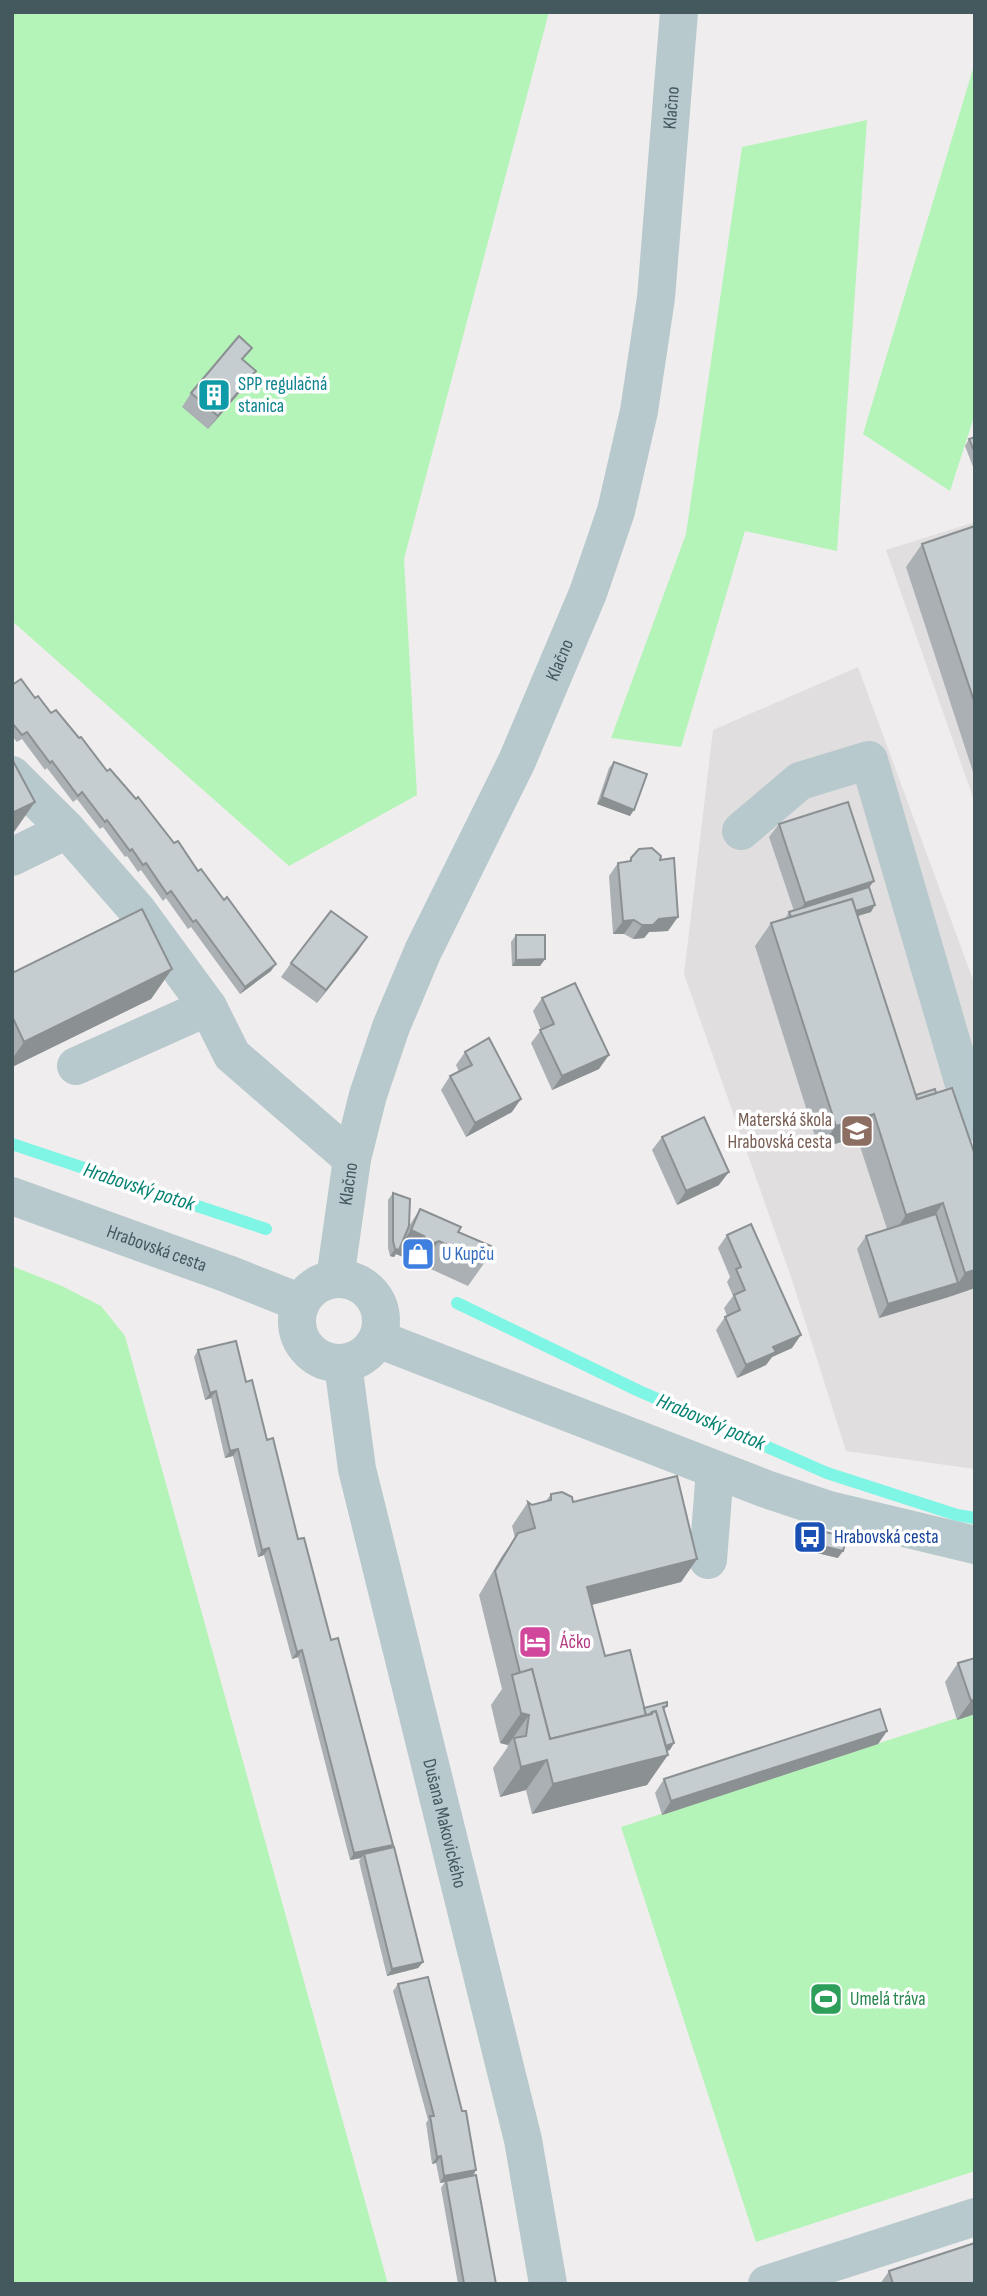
<svg xmlns="http://www.w3.org/2000/svg" width="987" height="2296" font-family="'Sofia Sans Condensed',sans-serif">
  <style>
    .education { fill: #e1dee0 }
    .green { fill: #b5f4b8 }
    .lines { fill: none; stroke-linecap: round; stroke-linejoin: round }
    .stream { stroke: #7ef5e5; stroke-width: 12 }
    .minor { stroke: #b7c9cc; stroke-width: 38 }
    .wall { fill: #aab0b4 }
    .shaded-wall { fill: #8b9092 }
    .building { fill: #c6cdd1; stroke: #8b9092; stroke-width: 2 }
    .labels { text-anchor: middle; dominant-baseline: central; stroke-width: 7; stroke-linejoin: round; paint-order: stroke }
    .street-label { font-size: 19px; fill: #43595d; stroke: #fff }
    .culture-label { font-size: 19px; fill: #0d838f; stroke: #fff; text-anchor: start }
    .education-label { font-size: 19px; fill: #785e54; stroke: #fff; text-anchor: end }
    .shop-label { font-size: 19px; fill: #366cbe; stroke: #fff; text-anchor: start }
    .transit-label { font-size: 19px; fill: #164399; stroke: #fff; text-anchor: start }
    .hotel-label { font-size: 19px; fill: #b23c85; stroke: #fff; text-anchor: start }
    .leisure-label { font-size: 19px; fill: #27864d; stroke: #fff; text-anchor: start }
    .water-label { font-size: 21px; font-style: italic; fill: #058272; stroke: #fff }
  </style>
  <rect width="100%" height="100%" fill="#f0edee"/>
  <!-- education -->
  <g class="education">
    <path d="M975 522V803L886 550Z"/>
    <path d="M858 667 975 985V1469L846 1451 791 1277 684 974 713 730Z"/>
  </g>
  <!-- green -->
  <g class="green">
    <path d="M12 12H549L404 559 417 795 289 866 12 621Z"/>
    <path d="M975 62V414L950 491 863 434Z"/>
    <path d="M867 120 837 551 745 531 681 747 611 738 686 534 742 147Z"/>
    <path d="M12 1266 62 1286 101 1306 125 1336 388 2284H12Z"/>
    <path d="M975 1712V2171L756 2242 621 1827Z"/>
  </g>
  <g class="lines">
    <!-- stream -->
    <g class="stream">
      <path d="M12 1144 266 1229"/>
      <path d="M457 1303 639 1391 827 1473 957 1515 975 1518"/>
    </g>
    <!-- minor -->
    <g class="minor">
      <path d="M12 775 67 830"/>
      <path d="M741 831 800 781 869 760 975 1122"/>
      <path d="M12 857 67 830 137 910 208 1007"/>
      <path d="M76 1066 208 1007 232 1055 352 1159"/>
      <path id="s1" d="M12 1196 228 1274 301 1303"/>
      <circle cx="339" cy="1321" r="42"/>
      <path id="s2" d="M335 1279 352 1159 368 1095 391 1027 423 951 517 761 588 593 616 511 639 411 656 298 679 12"/>
      <path d="M378 1339 766 1489 829 1510 975 1545"/>
      <path id="s3" d="M343 1364 357 1469 523 2140 548 2284"/>
      <path d="M708 1560 715 1470"/>
      <path d="M767 2284 975 2217"/>
    </g>
  </g>
  <!-- wall -->
  <g class="wall">
    <path d="M256 371 247 384 208 429 182 407 191 393Z"/>
    <path d="M975 437V472L965 446 969 439Z"/>
    <path d="M975 526V778L906 567 922 544Z"/>
    <path d="M12 685 35 698 51 713 107 771 174 843 198 871 271 971 240 994 191 927 188 929 166 898 163 901 141 870 138 872 127 856 125 857 103 827 100 829 77 799 73 802 47 768 45 770 22 739 17 742 12 736Z"/>
    <path d="M614 762 630 816 597 804 609 768Z"/>
    <path d="M779 824 869 887 871 912 858 916 916 1095 936 1093 975 1155V1288L879 1318 857 1249 866 1236 887 1229 857 1137 819 1149 755 946 771 923 785 919 789 912 794 911 769 837Z"/>
    <path d="M631 858 668 931 649 932 644 938 633 939 624 934H613L609 876 618 863 628 862Z"/>
    <path d="M516 935 545 959 540 966H512L511 942Z"/>
    <path d="M367 937 317 1003 281 977 291 963Z"/>
    <path d="M172 969 151 999 12 1067V973Z"/>
    <path d="M542 998 599 1069 552 1090 531 1043 541 1030 533 1011Z"/>
    <path d="M465 1052 512 1112 466 1137 441 1090 450 1076 459 1072 456 1065Z"/>
    <path d="M662 1137 719 1185 677 1205 652 1150Z"/>
    <path d="M393 1193 409 1226 420 1209 458 1232 485 1262 468 1286 422 1265 413 1269 408 1259 396 1254 394 1257 390 1256 388 1248V1200Z"/>
    <path d="M727 1235 792 1348 772 1357 766 1365 737 1378 716 1330 725 1317 727 1316 724 1308 733 1296 727 1282 730 1277 718 1248Z"/>
    <path d="M198 1350 246 1382 267 1440 331 1640 393 1845 391 1847 423 1962 418 1968 387 1976 359 1861 361 1858 350 1860 298 1657 292 1659 264 1555 258 1557 233 1456 225 1458 211 1398 205 1400 194 1357Z"/>
    <path d="M551 1494 573 1502 697 1559 681 1582 592 1605 605 1656 644 1708 667 1706 664 1710 670 1750 667 1751 647 1785 532 1814 526 1790 500 1797 493 1768 507 1748 508 1745 500 1743 491 1705 502 1689 479 1595 502 1556 515 1538 512 1526 528 1502 532 1505 546 1501Z"/>
    <path d="M821 1531 838 1558 813 1552 816 1538Z"/>
    <path d="M975 1658V1714L957 1720 945 1682 958 1663Z"/>
    <path d="M887 1731 878 1744 662 1815 655 1793 664 1779Z"/>
    <path d="M398 1984 476 2170 473 2176 496 2284H458L441 2188 445 2182 440 2183 436 2163 432 2164 426 2123 428 2120 393 1991Z"/>
    <path d="M889 2271 975 2284H880Z"/>
  </g>
  <!-- shaded-wall -->
  <g class="shaded-wall">
    <path d="M256 371 247 384 208 429 218 416Z"/>
    <path d="M602 797 634 810 630 816 597 804Z"/>
    <path d="M35 802 14 832 12 833V813Z"/>
    <path d="M874 881 864 894 795 916 805 903Z"/>
    <path d="M875 905 871 912 790 936 794 930Z"/>
    <path d="M678 917 668 931 649 932 644 938 633 939 642 925 659 919Z"/>
    <path d="M634 920 624 934H613L623 921Z"/>
    <path d="M367 937 358 951 317 1003 326 990Z"/>
    <path d="M545 959 540 966H512L516 960Z"/>
    <path d="M276 964 271 971 240 994 245 987Z"/>
    <path d="M172 969 151 999 12 1067V1059L24 1042Z"/>
    <path d="M609 1055 599 1069 552 1090 562 1076Z"/>
    <path d="M521 1099 512 1112 466 1137 475 1123Z"/>
    <path d="M874 1114 857 1137 819 1149 836 1126Z"/>
    <path d="M729 1172 719 1185 677 1205 686 1191Z"/>
    <path d="M943 1203 927 1227 890 1239 906 1215Z"/>
    <path d="M411 1230 424 1236 408 1259 396 1254 394 1257 390 1256 395 1249 397 1250Z"/>
    <path d="M439 1241 422 1265 413 1269 429 1245Z"/>
    <path d="M975 1270V1288L949 1297 965 1273Z"/>
    <path d="M958 1283 949 1297 879 1318 888 1304Z"/>
    <path d="M801 1335 792 1348 772 1357 766 1365 737 1378 746 1365 773 1347Z"/>
    <path d="M216 1391 211 1398 205 1400 210 1393Z"/>
    <path d="M238 1449 233 1456 225 1458 230 1451Z"/>
    <path d="M818 1545 843 1551 838 1558 813 1552Z"/>
    <path d="M269 1548 264 1555 258 1557 262 1550Z"/>
    <path d="M697 1559 681 1582 571 1610 587 1587Z"/>
    <path d="M302 1650 298 1657 292 1659 297 1652Z"/>
    <path d="M975 1699V1714L957 1720 971 1701Z"/>
    <path d="M521 1713 529 1715 508 1745 500 1743Z"/>
    <path d="M887 1731 878 1744 662 1815 671 1801Z"/>
    <path d="M674 1743 670 1750 640 1758 645 1751Z"/>
    <path d="M668 1755 647 1785 532 1814 553 1784Z"/>
    <path d="M547 1760 526 1790 500 1797 521 1767Z"/>
    <path d="M393 1845 388 1852 364 1854 361 1858 350 1860 354 1853Z"/>
    <path d="M423 1962 418 1968 387 1976 392 1969Z"/>
    <path d="M441 2156 436 2163 432 2164 437 2157Z"/>
    <path d="M476 2170 472 2177 440 2183 444 2176Z"/>
  </g>
  <!-- building -->
  <g class="building">
    <path d="M239 336 252 348 242 359 256 371 218 416 191 393Z"/>
    <path d="M975 437V453L969 439Z"/>
    <path d="M975 526V704L922 544Z"/>
    <path d="M21 679 35 698 38 696 51 713 56 710 79 738 81 737 107 771 110 769 136 799 138 797 174 843 178 841 198 871 201 869 224 900 227 897 276 964 245 987 196 920 193 922 171 891 167 894 146 863 143 865 132 849 130 851 107 820 105 822 82 792 78 796 52 761 50 763 27 732 22 735 12 723V685Z"/>
    <path d="M12 759 35 802 12 813Z"/>
    <path d="M614 762 647 774 634 810 602 797Z"/>
    <path d="M848 802 874 881 805 903 779 824Z"/>
    <path d="M652 848 661 856 660 860 674 858 678 917 659 919 653 925H642L634 920 623 921 618 863 631 861V858L639 849Z"/>
    <path d="M869 887 875 905 856 911 852 899 791 917 789 912Z"/>
    <path d="M852 899 917 1099 952 1088 975 1155V1270L965 1273 943 1203 906 1215 874 1114 836 1126 771 923Z"/>
    <path d="M142 909 172 969 24 1042 12 1016V973Z"/>
    <path d="M331 911 367 937 326 990 291 963Z"/>
    <path d="M516 935H545V959L516 960Z"/>
    <path d="M575 983 609 1055 562 1076 540 1030 554 1024 542 998Z"/>
    <path d="M489 1038 521 1099 475 1123 450 1076 472 1065 465 1052Z"/>
    <path d="M935 1089 936 1093 917 1099 916 1095Z"/>
    <path d="M704 1117 729 1172 686 1191 662 1137Z"/>
    <path d="M393 1193 410 1199 409 1226 399 1250 395 1249 393 1241Z"/>
    <path d="M420 1209 461 1227 458 1232 491 1246 485 1262 439 1241 429 1245 424 1236 411 1230Z"/>
    <path d="M936 1214 958 1283 888 1304 866 1236Z"/>
    <path d="M751 1224 801 1335 773 1347 776 1352 746 1365 725 1317 740 1310 734 1295 745 1290 736 1269 741 1267 727 1235Z"/>
    <path d="M236 1341 246 1382 252 1380 267 1440 273 1438 298 1539 304 1538 331 1640 338 1638 393 1845 354 1853 302 1650 297 1652 269 1548 262 1550 238 1449 230 1451 216 1391 210 1393 198 1350Z"/>
    <path d="M677 1476 697 1559 587 1587 605 1656 630 1650 646 1715 550 1739 532 1669 520 1673 495 1571 518 1533 535 1528 528 1502 532 1505 551 1500V1494L562 1492 572 1497 573 1502Z"/>
    <path d="M821 1531 847 1537 843 1551 818 1545Z"/>
    <path d="M975 1658V1699L971 1701 958 1663Z"/>
    <path d="M532 1669 550 1739 652 1714V1712L656 1711 668 1755 553 1784 547 1760 521 1767 514 1738 526 1736 529 1715 521 1713 512 1675Z"/>
    <path d="M667 1702V1706L663 1707 674 1743 666 1746 656 1711 652 1712 650 1714 646 1715 644 1708Z"/>
    <path d="M880 1709 887 1731 671 1801 664 1779Z"/>
    <path d="M394 1847 423 1962 392 1969 364 1854Z"/>
    <path d="M428 1977 462 2111H466L476 2170 444 2176 441 2156 437 2157 430 2116H434L429 2097 398 1984Z"/>
    <path d="M476 2175 496 2284H464L446 2181Z"/>
    <path d="M975 2243V2284H893L889 2271Z"/>
  </g>
  <!-- icons -->
  <defs>
    <symbol id="building-square" viewBox="-11 -11 22 22"><rect x="-9" y="-9" width="18" height="18" rx="4" fill="#0f9aa8" stroke="#fff"/><path d="M-4-6H4V6H1V3H-1V6H-4ZM-2.5-4.3h1.7v1.8h-1.7ZM.8-4.3h1.7v1.8H.8ZM-2.5-1h1.7V.8h-1.7ZM.8-1h1.7V.8H.8Z" fill="#fff"/></symbol>
    <symbol id="school-square" viewBox="-11 -11 22 22"><rect x="-9" y="-9" width="18" height="18" rx="4" fill="#8d6e63" stroke="#fff"/><path d="M0-5L7-2L0 1L-7-2ZM-4 1L0 2.5L4 1V4Q0 6-4 4Z" fill="#fff"/></symbol>
    <symbol id="shop-square" viewBox="-11 -11 22 22"><rect x="-9" y="-9" width="18" height="18" rx="4" fill="#3f7fe0" stroke="#fff"/><path d="M-5-2.5h2.3a2.7 3.5 0 0 1 5.4 0H5L5.5 6h-11ZM-1.5-2.5h3a1.5 2.3 0 0 0-3 0Z" fill="#fff"/></symbol>
    <symbol id="bus-square" viewBox="-11 -11 22 22"><rect x="-9" y="-9" width="18" height="18" rx="4" fill="#1a4fb4" stroke="#fff"/><path d="M-5-6H5V4H4V6H2V4H-2V6H-4V4H-5ZM-3.5-4V0h7V-4ZM-3.5 1.2v1.5H-2V1.2ZM2 1.2v1.5H3.5V1.2Z" fill="#fff"/></symbol>
    <symbol id="hotel-square" viewBox="-11 -11 22 22"><rect x="-9" y="-9" width="18" height="18" rx="4" fill="#d1479c" stroke="#fff"/><path d="M-6-4.5h1.5V1H6V5H4.5V3h-9V5H-6ZM-4 0a1.8 1.8 0 1 1 3.6 0ZM.5 0V-2.5h3Q6-2.5 6 0Z" fill="#fff"/></symbol>
    <symbol id="stadium-square" viewBox="-11 -11 22 22"><rect x="-9" y="-9" width="18" height="18" rx="4" fill="#2e9e5b" stroke="#fff"/><path d="M0-5a6.5 5 0 1 0 0 10a6.5 5 0 1 0 0-10ZM-3.5-1.8h7v3.6h-7Z" fill="#fff"/></symbol>
  </defs>
  <g fill-rule="evenodd">
    <use href="#building-square" x="195" y="376" width="38" height="38"/>
    <use href="#school-square" x="838" y="1112" width="38" height="38"/>
    <use href="#shop-square" x="399" y="1235" width="38" height="38"/>
    <use href="#bus-square" x="791" y="1518" width="38" height="38"/>
    <use href="#hotel-square" x="516" y="1623" width="38" height="38"/>
    <use href="#stadium-square" x="807" y="1980" width="38" height="38"/>
  </g>
  <g class="labels">
    <!-- street labels -->
    <g class="street-label">
      <text stroke="none"><textPath href="#s2" startOffset="1230">Klačno</textPath></text>
      <text stroke="none"><textPath href="#s2" startOffset="663">Klačno</textPath></text>
      <text stroke="none"><textPath href="#s2" startOffset="96">Klačno</textPath></text>
      <text stroke="none"><textPath href="#s1" startOffset="154">Hrabovská cesta</textPath></text>
      <text stroke="none"><textPath href="#s3" startOffset="471">Dušana Makovického</textPath></text>
    </g>
    <!-- culture labels -->
    <g class="culture-label">
      <text x="238" y="384">SPP regulačná<tspan x="238" dy="22">stanica</tspan></text>
    </g>
    <!-- education labels -->
    <g class="education-label">
      <text x="832" y="1120">Materská škola<tspan x="832" dy="22">Hrabovská cesta</tspan></text>
    </g>
    <!-- shop labels -->
    <g class="shop-label">
      <text x="442" y="1254">U Kupču</text>
    </g>
    <!-- transit labels -->
    <g class="transit-label">
      <text x="834" y="1537">Hrabovská cesta</text>
    </g>
    <!-- hotel labels -->
    <g class="hotel-label">
      <text x="560" y="1642">Áčko</text>
    </g>
    <!-- leisure labels -->
    <g class="leisure-label">
      <text x="850" y="1999">Umelá tráva</text>
    </g>
    <!-- water labels -->
    <g class="water-label">
      <text transform="translate(139 1187) rotate(18)">Hrabovský potok</text>
      <text transform="translate(711 1422) rotate(23)">Hrabovský potok</text>
    </g>
  </g>
  <!-- border -->
  <rect width="987" height="2296" fill="none" stroke="#43595d" stroke-width="28"/>
</svg>
